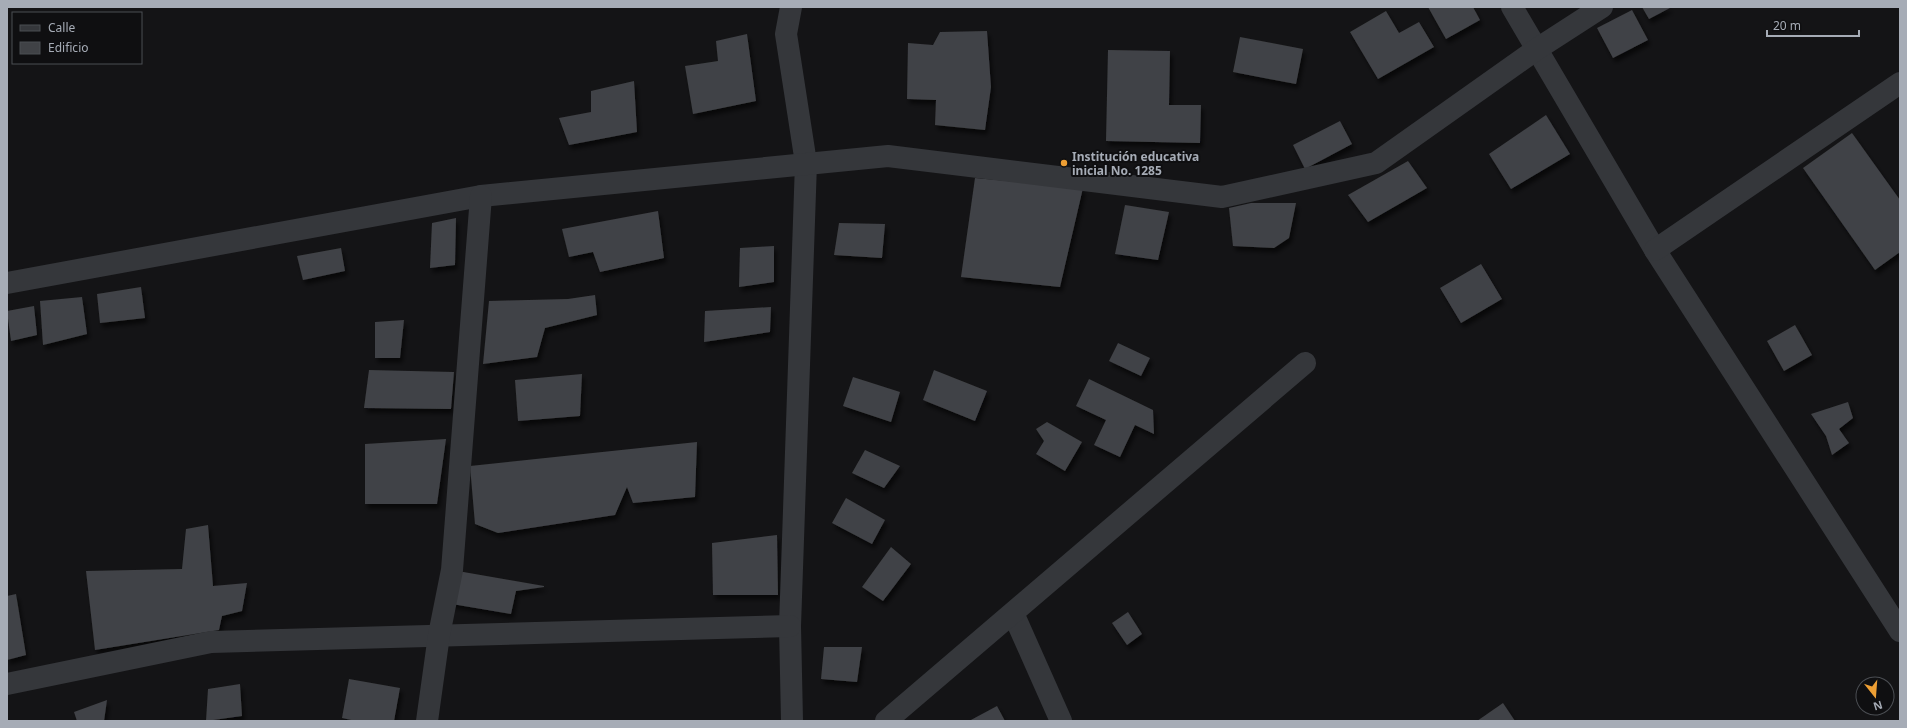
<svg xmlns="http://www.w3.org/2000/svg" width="1907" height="728" font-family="'Noto Sans',sans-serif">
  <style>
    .building { fill: #404246; filter: url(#shadow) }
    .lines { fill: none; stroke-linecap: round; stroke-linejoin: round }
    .minor { stroke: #35373b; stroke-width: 22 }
    .poi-dot { fill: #ee9f34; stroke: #0f0f11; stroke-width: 1.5 }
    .labels { text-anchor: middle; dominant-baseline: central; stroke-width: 4; stroke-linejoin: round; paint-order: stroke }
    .poi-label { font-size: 12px; font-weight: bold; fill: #a6acb6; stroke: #0f0f11; text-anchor: start }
  </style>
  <defs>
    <filter id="shadow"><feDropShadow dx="2.5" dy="4.5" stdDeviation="2" flood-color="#0009"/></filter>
  </defs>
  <rect width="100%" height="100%" fill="#141416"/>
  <!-- building -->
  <g class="building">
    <path d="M1428 7H1473L1480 20 1446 39Z"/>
    <path d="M1642 7H1669L1670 8 1649 19Z"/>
    <path d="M1632 10 1648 40 1613 58 1597 28Z"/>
    <path d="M1386 11 1399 33 1419 22 1434 47 1378 79 1350 32Z"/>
    <path d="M987 31 991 87 985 130 935 125 936 100 907 99 908 43 933 45 940 32Z"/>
    <path d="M747 34 756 101 693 114 685 66 718 61 716 41Z"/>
    <path d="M1240 37 1303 49 1296 84 1233 72Z"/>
    <path d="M1108 50 1170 51 1169 105H1201L1200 143 1106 141Z"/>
    <path d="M634 81 637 132 569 145 559 118 591 112V91Z"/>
    <path d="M1546 115 1570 154 1511 189 1489 154Z"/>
    <path d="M1340 121 1352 144 1305 169 1293 145Z"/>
    <path d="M1852 133 1900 200V252L1875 270 1803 168Z"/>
    <path d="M1408 161 1427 188 1368 222 1348 195Z"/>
    <path d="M975 178 1083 188 1060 287 961 277Z"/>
    <path d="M1251 203H1296L1289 238 1274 248 1233 246 1229 208Z"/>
    <path d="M1125 205 1169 212 1158 260 1115 254Z"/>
    <path d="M658 211 664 258 600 272 593 252 569 257 562 229Z"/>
    <path d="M456 218 455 265 430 268 432 223Z"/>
    <path d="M839 223 885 224 882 258 834 255Z"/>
    <path d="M774 246V282L739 287 740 248Z"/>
    <path d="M341 248 345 271 303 280 297 256Z"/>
    <path d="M1481 264 1502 299 1461 323 1440 288Z"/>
    <path d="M141 287 145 318 100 323 97 294Z"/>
    <path d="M595 295 597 315 545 328 537 357 483 364 489 301 568 299Z"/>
    <path d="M82 297 87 334 43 345 40 301Z"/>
    <path d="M34 306 37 335 11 341 7 311Z"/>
    <path d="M771 307 770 332 704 342 705 311Z"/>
    <path d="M404 320 400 358H375V322Z"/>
    <path d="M1795 325 1812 355 1784 371 1767 341Z"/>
    <path d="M1118 343 1150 358 1141 376 1109 361Z"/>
    <path d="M369 370 454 372 451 409 364 408Z"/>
    <path d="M934 370 987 391 975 421 923 400Z"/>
    <path d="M582 374 580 416 518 421 515 380Z"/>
    <path d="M853 377 900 392 891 422 843 406Z"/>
    <path d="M1089 379 1153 410 1154 434 1135 425 1120 457 1094 445 1106 420 1076 406Z"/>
    <path d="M1848 402 1853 418 1839 429 1849 443 1832 455 1826 436 1811 414Z"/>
    <path d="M1047 422 1082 442 1065 471 1036 454 1044 441 1036 429Z"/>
    <path d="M446 439 437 504H365V444Z"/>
    <path d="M697 442 695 497 633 503 627 487 615 515 498 533 475 524 470 466Z"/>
    <path d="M865 450 900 466 884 488 852 473Z"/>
    <path d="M846 498 885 520 872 544 832 523Z"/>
    <path d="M208 525 213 586 247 583 242 611 222 616 219 630 95 650 86 571 182 569 186 529Z"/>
    <path d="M777 535 778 595H713L712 543Z"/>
    <path d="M891 547 911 564 883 601 862 587Z"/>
    <path d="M452 570 544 586V587L516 591 511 614 446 603Z"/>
    <path d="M16 594 26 655 7 660V596Z"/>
    <path d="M1128 612 1142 634 1127 645 1112 623Z"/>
    <path d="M824 647H862L857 682 821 679Z"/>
    <path d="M349 679 400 688 394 721H356L342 718Z"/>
    <path d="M240 684 242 716 206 721 208 689Z"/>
    <path d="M107 700 104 721H77L74 712Z"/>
    <path d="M1503 703 1515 721H1477Z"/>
    <path d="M997 706 1005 721H969Z"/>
  </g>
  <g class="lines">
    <!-- minor -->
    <g class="minor">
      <path d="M791 7 786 34 806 163 790 626 792 721"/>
      <path d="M1512 7 1655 250 1900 631"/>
      <path d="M1655 250 1900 83"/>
      <path d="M7 283 481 196 888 156 1222 197 1376 163 1537 49 1602 7"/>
      <path d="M1013 613 1061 721"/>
      <path d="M7 684 211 642 790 626"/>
      <path d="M427 721 439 635 452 570 481 196"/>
      <path d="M886 721 1305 363"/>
    </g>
  </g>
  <!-- markers -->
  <circle class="poi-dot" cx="1064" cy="163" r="4"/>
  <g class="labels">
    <!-- poi labels -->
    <g class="poi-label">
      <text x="1072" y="156">Institución educativa<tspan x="1072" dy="14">inicial No. 1285</tspan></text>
    </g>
  </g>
  <!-- border -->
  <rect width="1907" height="728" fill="none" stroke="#a6acb6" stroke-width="16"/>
  <!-- legend -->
  <rect x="12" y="12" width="130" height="52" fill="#0f0f11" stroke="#4b4e53"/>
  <rect x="20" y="25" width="20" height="6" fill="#35373b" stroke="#4b4e53"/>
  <text x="48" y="32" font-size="12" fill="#a6acb6">Calle</text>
  <rect x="20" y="42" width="20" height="12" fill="#404246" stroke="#4b4e53"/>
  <text x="48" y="52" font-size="12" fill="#a6acb6">Edificio</text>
  <!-- north arrow -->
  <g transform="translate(1875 696) rotate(163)"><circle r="19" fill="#0f0f11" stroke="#4b4e53"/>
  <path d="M0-3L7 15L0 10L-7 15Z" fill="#ee9f34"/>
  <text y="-6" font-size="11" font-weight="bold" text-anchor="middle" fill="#a6acb6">N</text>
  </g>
  <!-- scale -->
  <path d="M1767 30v6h92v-6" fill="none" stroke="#a6acb6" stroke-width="2"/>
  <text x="1773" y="30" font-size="12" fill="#a6acb6" stroke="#0f0f11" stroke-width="3" paint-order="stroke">20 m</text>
</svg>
